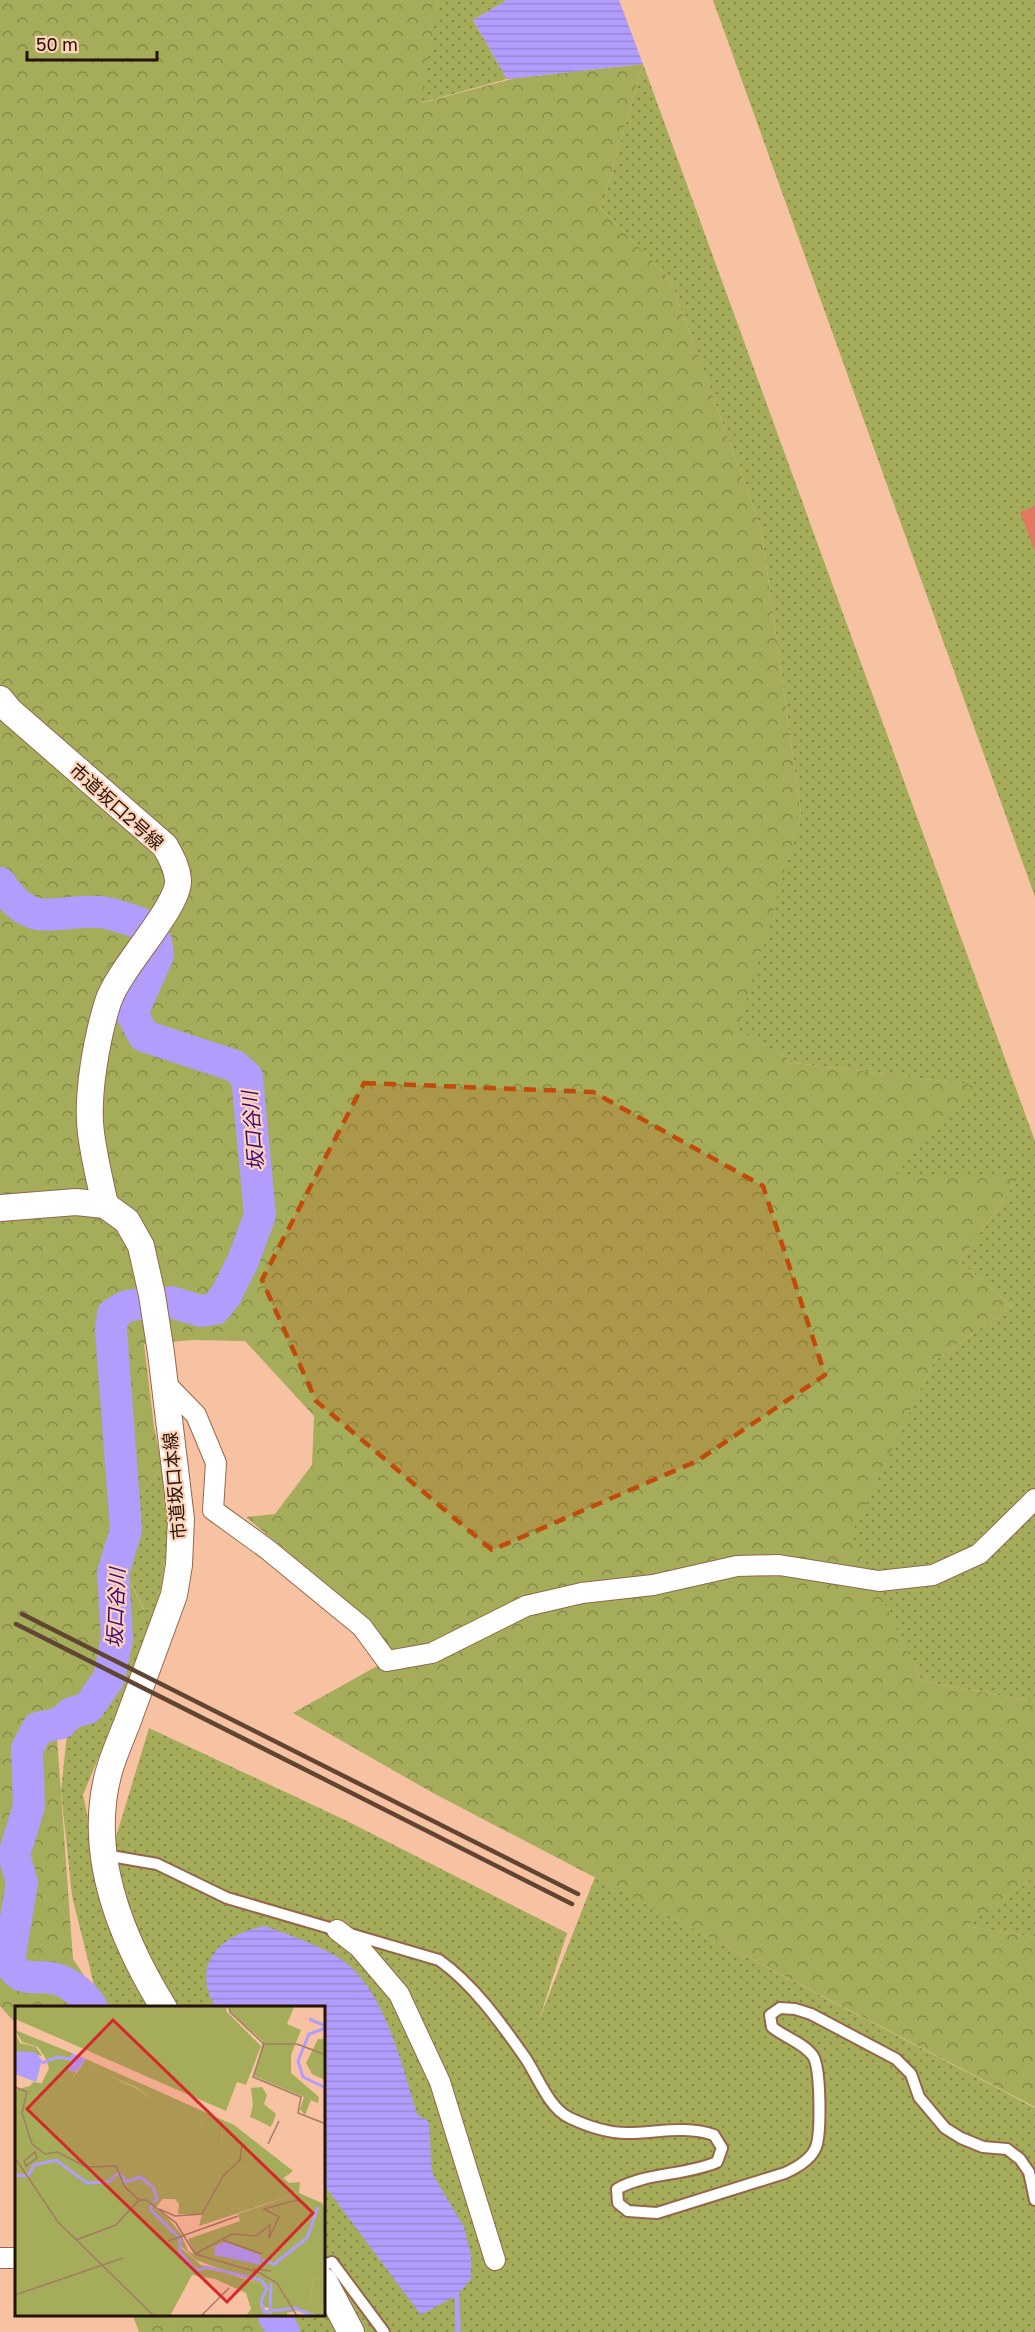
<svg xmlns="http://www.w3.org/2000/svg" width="1035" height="2332" font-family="'Golos Text','Noto Sans JP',sans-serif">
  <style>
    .grass { fill: url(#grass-dots) }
    .forest { fill: url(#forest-crowns) }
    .water { fill: url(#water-rules) }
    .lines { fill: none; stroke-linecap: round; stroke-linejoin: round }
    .stream { stroke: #b29dfc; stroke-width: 5 }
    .river { stroke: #b29dfc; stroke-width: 32 }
    .building { fill: #e17861 }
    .service-casing { stroke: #956749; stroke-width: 14 }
    .minor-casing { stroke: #956749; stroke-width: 22 }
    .tertiary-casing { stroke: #956749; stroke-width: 28 }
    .service { stroke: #fff; stroke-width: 10 }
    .minor { stroke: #fff; stroke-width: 20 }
    .tertiary { stroke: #fff; stroke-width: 26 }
    .rail { stroke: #614533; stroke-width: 4.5 }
    .marked { fill: #c14b0b; fill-opacity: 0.2; stroke: #c14b0b; stroke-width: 4.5; stroke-dasharray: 12 8; stroke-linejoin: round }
    .labels { text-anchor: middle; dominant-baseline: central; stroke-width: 4.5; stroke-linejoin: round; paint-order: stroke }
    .street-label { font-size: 18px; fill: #261307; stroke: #fdd2b8 }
    .water-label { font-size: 20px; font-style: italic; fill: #39067a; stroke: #fdd2b8 }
    .inset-river { fill: none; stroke: #b29dfc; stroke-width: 3 }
    .inset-road { fill: none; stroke: #a37c64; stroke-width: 1.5 }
    .view { fill: #d62828; fill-opacity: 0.15; stroke: #d62828; stroke-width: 3 }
    .inset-edge { fill: none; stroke: #261307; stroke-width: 3 }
  </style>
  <defs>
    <pattern id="grass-dots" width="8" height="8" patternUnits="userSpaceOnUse" patternTransform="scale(1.5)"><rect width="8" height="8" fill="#a5ac5a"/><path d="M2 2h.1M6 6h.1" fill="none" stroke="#868b48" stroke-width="1.8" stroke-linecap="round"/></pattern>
    <pattern id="forest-crowns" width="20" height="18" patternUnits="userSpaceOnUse" patternTransform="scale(1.5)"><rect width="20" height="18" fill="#a5ac5a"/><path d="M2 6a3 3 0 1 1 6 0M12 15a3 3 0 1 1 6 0" fill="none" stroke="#868b48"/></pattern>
    <pattern id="water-rules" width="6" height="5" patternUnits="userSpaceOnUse" patternTransform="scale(1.5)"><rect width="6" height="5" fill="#b29dfc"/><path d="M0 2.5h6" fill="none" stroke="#9986d6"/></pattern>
  </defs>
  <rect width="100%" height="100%" fill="#f7c2a2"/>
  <!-- grass -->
  <g class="grass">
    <path d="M438 0H507L473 20 507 79 420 103Z"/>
    <path d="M713 0H1035V897Z"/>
    <path d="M643 64 1035 1141V1702L922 1681 850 1535 934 1361 1012 1306 960 1262 1020 1176H893L974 1085 796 1063 737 1030 801 814 761 528 670 279 601 209Z"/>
    <path d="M162 1467 169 1534 161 1589 140 1656 83 1795 98 1864 113 1847 149 1728 345 1820 567 1933 539 2020 595 1877 1035 2108V2332H272L266 2316H324V2008H106L96 1993 72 1896 61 1791 68 1724 123 1645 144 1609 108 1538Z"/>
    <path d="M1035 1876V1937L965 1926Z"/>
  </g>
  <!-- forest -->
  <g class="forest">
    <path d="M0 0H438L421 103 516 78 643 64 601 209 670 279 761 528 801 814 738 1030 796 1063 975 1085 894 1176H1020L960 1262 1012 1306 934 1361 851 1535 922 1681 1035 1702V1876L966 1926 1035 1937V2107L433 1793 293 1713 386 1661 362 1627 351 1605 246 1517 275 1514 312 1465 314 1416 245 1341 193 1340 144 1344 154 1427 162 1467 108 1538 147 1616 56 1724 73 1959 106 2008H16V2024L0 2006Z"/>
    <path d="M133 2316H263L269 2332H139Z"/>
  </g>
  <!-- water -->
  <g class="water">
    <path d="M507 0H619L643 64 507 79 473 20Z"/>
    <path d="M265 1926C289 1935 334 1950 352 1968 387 2001 403 2068 417 2114L429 2122 432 2173 464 2227 471 2255V2279L457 2295 421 2315 324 2185V2008H216C189 1964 221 1934 265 1926Z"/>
  </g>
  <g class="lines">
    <!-- stream -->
    <path class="stream" d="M457 2295 458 2332"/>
    <!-- river -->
    <g class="river">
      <path d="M0 883C33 932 52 909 99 912 113 913 127 919 140 923"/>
      <path d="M156 941 158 955 132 1014 144 1036 235 1066 247 1077 260 1215 243 1261 226 1295 215 1309 201 1311 171 1302"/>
      <path d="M92 2008C86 1997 72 1984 59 1980 39 1972 20 1987 9 1960L22 1883 14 1855 29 1806 27 1749 38 1728 61 1723 71 1713 88 1708 109 1678 117 1638 113 1573 126 1530 111 1330 113 1314 127 1306 140 1304"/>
      <path d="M274 2316 284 2332"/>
    </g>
  </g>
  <!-- building -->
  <path class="building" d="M1035 506V549H1034L1020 512Z"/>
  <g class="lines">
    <defs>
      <g id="service">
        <path d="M105 1855 157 1864 227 1898 439 1960C473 1984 500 2022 524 2056 537 2074 548 2108 570 2118 587 2126 609 2133 627 2133 657 2133 685 2125 714 2135L722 2148 717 2162C685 2176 647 2172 617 2189L618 2203 628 2211 657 2213 785 2173C796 2168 811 2160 816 2147 821 2134 821 2068 813 2056 804 2043 784 2037 772 2027L770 2015 780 2008 795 2009 811 2014 896 2059 911 2074 919 2097 945 2128 961 2138 983 2147 1007 2149 1020 2159 1029 2172 1035 2200"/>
        <path d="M324 2265 332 2262 384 2332"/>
      </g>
      <g id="minor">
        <path d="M164 1382 196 1415 216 1463 213 1510 267 1549 362 1627 387 1661 432 1653 526 1606 582 1593 653 1585 737 1566 779 1565 879 1581 933 1575 979 1554 1035 1499"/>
        <path d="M337 1930 359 1947 399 1994 440 2082 495 2260"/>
        <path d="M0 2258H16"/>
      </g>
      <g id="tertiary">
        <path d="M0 699 10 711 165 846C171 857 177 867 178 880 180 906 119 968 108 1002 97 1037 86 1096 91 1133 94 1157 100 1181 105 1205"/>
        <path d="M0 1208 76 1202 105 1205 127 1221 141 1246 152 1295 161 1353 181 1519 179 1565 174 1595C159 1635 145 1675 130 1715 123 1735 113 1755 108 1775 87 1856 122 1940 164 2008"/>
        <path d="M324 2281 351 2332"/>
      </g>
    </defs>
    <!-- service casing -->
    <use href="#service" class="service-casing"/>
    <!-- minor casing -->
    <use href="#minor" class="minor-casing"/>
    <!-- tertiary casing -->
    <use href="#tertiary" class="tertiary-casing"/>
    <!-- service -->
    <use href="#service" class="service"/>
    <!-- minor -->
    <use href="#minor" class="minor"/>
    <!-- tertiary -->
    <use href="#tertiary" class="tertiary"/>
    <!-- rail -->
    <g class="rail">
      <path d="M22 1614 578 1894"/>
      <path d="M16 1624 572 1904"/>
    </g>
  </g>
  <!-- marked area -->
  <path class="marked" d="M364 1083 593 1092 763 1186 825 1375 697 1461 492 1550 316 1401 262 1280Z"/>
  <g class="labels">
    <!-- street labels -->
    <g class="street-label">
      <text transform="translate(117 806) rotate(42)">市道坂口2号線</text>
      <text transform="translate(174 1486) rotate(-95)">市道坂口本線</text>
    </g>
    <!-- water labels -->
    <g class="water-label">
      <text transform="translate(252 1131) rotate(-95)">坂口谷川</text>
      <text transform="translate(115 1608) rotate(-88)">坂口谷川</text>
    </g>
  </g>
  <!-- overview -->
  <g transform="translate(15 2006)">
    <rect width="310" height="310" fill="#f7c2a2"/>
    <path d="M0 1H212L211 5 246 40 231 79 222 76 211 105 0 13ZM215 1H279L272 18 286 24 276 49V67L304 91 303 97 296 94 290 109 285 103 289 91 239 70 248 35 215 6ZM0 24 57 47 53 64 61 66 56 76 44 66 35 79H26L34 62 30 51 23 41 7 36ZM0 27 5 37 21 41 27 50 0 45ZM303 33H310V74L297 68 291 57ZM71 53 219 119 278 165 258 180 233 163 214 157 206 136 208 125H200L197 114 187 124 186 110 162 125 148 102 121 81 92 69H80ZM247 81 252 89 249 98 261 108 257 119 235 111 238 99 236 82ZM284 187 307 197 310 205V267L298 273 294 296 306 300 308 310 283 304 272 307V310H254L257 308 253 302 245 300 250 284 246 278 181 254 166 240 162 224 153 221 152 211 166 228 173 245 180 249 173 233 225 215 223 208Z" fill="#a5ac5a"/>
    <path d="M71 53 80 69H92L121 82 149 102 162 125 186 109 187 123 198 113 200 125 208 124 206 136 215 157 233 163 250 151 260 161 258 179 268 172 274 177 285 176 284 187 184 220 187 208H163L164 198 160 193H148L140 202 152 211 153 221 163 224 165 241 186 259 246 278 250 284 245 301 257 308 231 310 236 303 231 287 200 273 177 269 155 310H0V84L15 80 18 76 35 79 46 61 56 75ZM310 267V310H308L306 300 294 296 298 273Z" fill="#a5ac5a"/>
    <path d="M239 101 257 108 256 121 236 111Z" fill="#a5ac5a"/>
    <path d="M0 45 20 46 27 54 21 76 0 68ZM57 47 71 53 61 66 53 64ZM210 236 245 249 246 259 199 249 200 240Z" fill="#b29dfc"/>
    <path class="inset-river" d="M294 13 311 20M311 22 294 28 283 55 288 71 311 82M27 57 42 51 56 53M106 168 110 176 125 171 138 181 142 193 138 196M0 169 13 170 19 159 41 154 72 177 93 176 103 167M136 199V204L165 233V246L181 265 191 261 246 274 252 282 246 295 249 306 280 302 299 310M247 254 259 258 292 232 303 201M255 303 256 277"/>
    <path class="inset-road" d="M214 1 215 6 249 38H282L311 49M249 38 238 71 286 91 283 107 311 118M0 81 12 86 7 107 17 138 30 148 42 146 72 161 101 160 110 181 124 194M253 138 264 115M20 146 22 152 11 160 9 155ZM0 152 43 216 139 310M144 203 160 210 187 208 208 170 225 154 227 137M61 234 101 219 124 194H131L161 217 180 248 245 267 262 277 282 310M208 234 247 248M153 235 223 210M180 248 217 228 241 230 255 219 254 232 264 211 249 203 282 194 289 198M238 263 256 265M0 289 108 252M186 310 214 282"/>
    <path class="view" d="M98 14 298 207 212 296 12 103Z"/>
    <rect width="310" height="310" class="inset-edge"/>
  </g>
  <!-- scale -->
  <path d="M27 51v9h130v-9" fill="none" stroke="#261307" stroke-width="3"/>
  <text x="36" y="51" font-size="18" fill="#261307" stroke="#fdd2b8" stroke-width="4.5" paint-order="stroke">50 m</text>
</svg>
